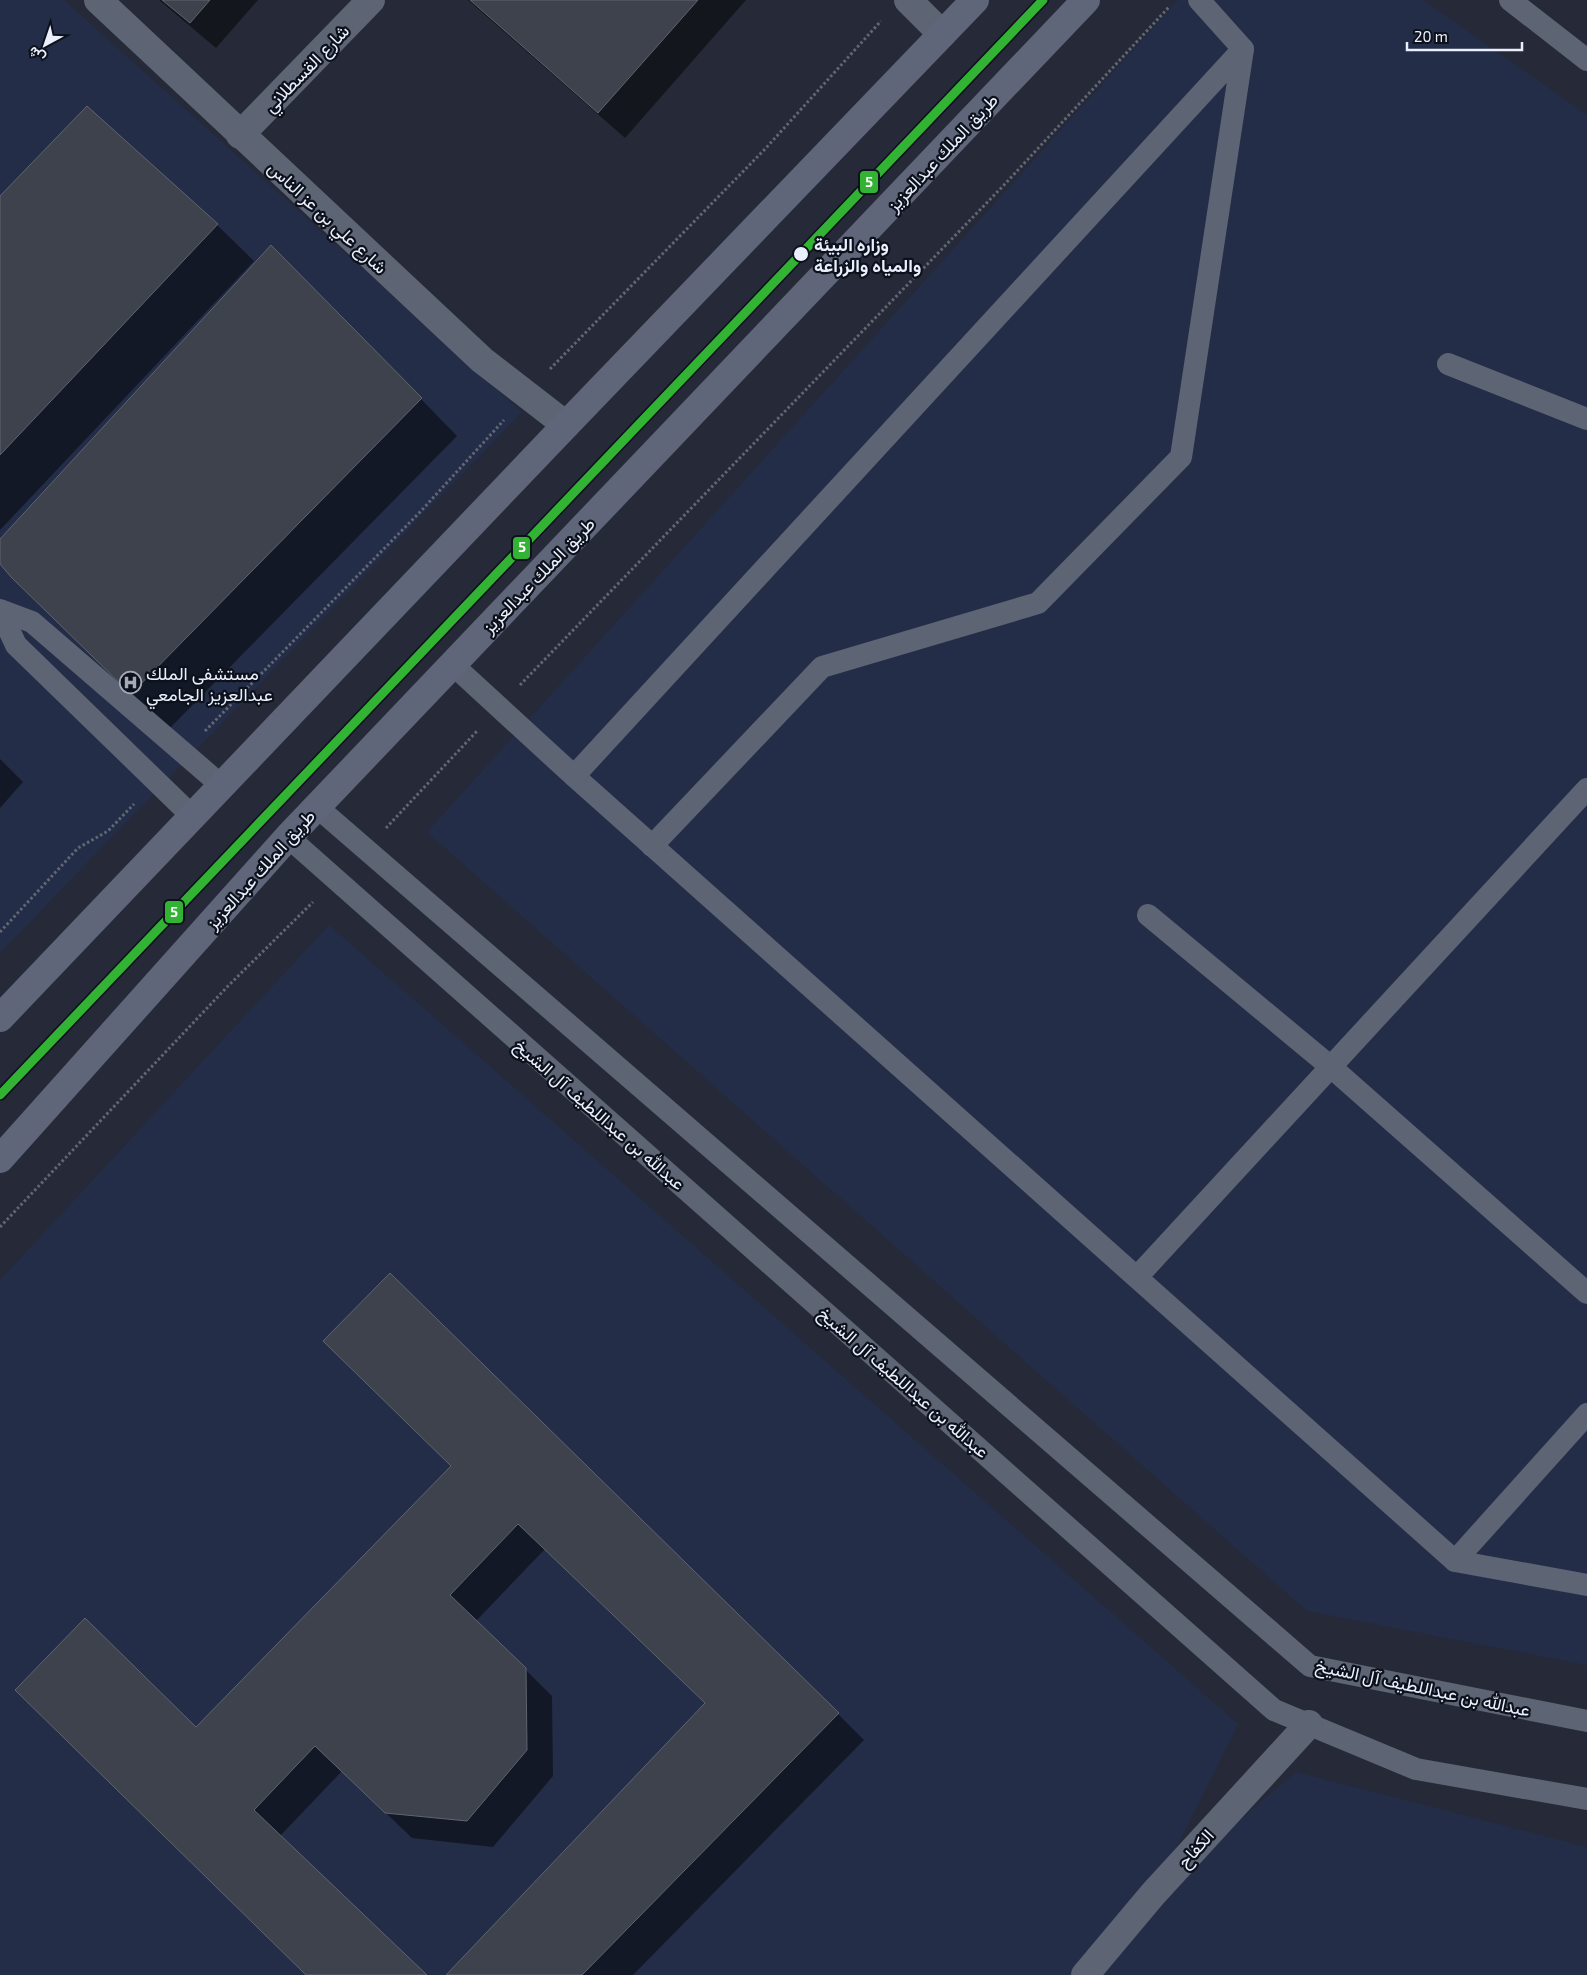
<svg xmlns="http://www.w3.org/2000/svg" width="1587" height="1975" font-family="'Exo 2',Vazirmatn,sans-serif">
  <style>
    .built { fill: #232d48 }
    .shadow { fill: #0007 }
    .building { fill: #3e424d; stroke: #606470 }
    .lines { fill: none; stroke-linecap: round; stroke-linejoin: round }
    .path { stroke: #636774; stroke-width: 3; stroke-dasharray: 2.5 2.5; stroke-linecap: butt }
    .lane { stroke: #5d6474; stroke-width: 22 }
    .street { stroke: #5d6474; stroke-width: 28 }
    .secondary { stroke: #5f6679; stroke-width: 28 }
    .metro-1-casing { stroke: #0d111c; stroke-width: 12 }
    .metro-1 { stroke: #33b333; stroke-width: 9 }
    .stop-dot { fill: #eaeffd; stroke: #0d111c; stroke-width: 2 }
    .labels { text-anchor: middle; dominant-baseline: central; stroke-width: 4.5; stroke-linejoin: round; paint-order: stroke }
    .street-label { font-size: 18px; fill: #eaeffd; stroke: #0d111c }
    .stop-label { font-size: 18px; font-weight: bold; fill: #eaeffd; stroke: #0d111c; text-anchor: start }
    .poi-label { font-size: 18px; fill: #eaeffd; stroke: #0d111c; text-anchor: start }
    .line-badge { stroke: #0d111c; stroke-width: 2 }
    .badge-label { font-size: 14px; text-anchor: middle; font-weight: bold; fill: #fff }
  </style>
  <rect width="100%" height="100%" fill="#262a38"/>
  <!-- built -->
  <g class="built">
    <path d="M0 0H64L522 412 0 953Z"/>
    <path d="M1178 0H1423L1587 115V1665L1307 1611 427 832Z"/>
    <path d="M329 925 1238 1724 1154 1892 1296 1772 1587 1847V1975H0V1280Z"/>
  </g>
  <!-- shadow -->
  <g class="shadow">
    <path d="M159 0H258L216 48Z"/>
    <path d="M468 0H746L625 138Z"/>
    <path d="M87 108 217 225 254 261 0 530V198Z"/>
    <path d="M308 283 457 436 168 730 0 562V540Z"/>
    <path d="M0 759 23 782 0 808Z"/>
    <path d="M452 1467 838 1714 864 1740 633 1975H448L706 1704 545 1549 476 1621 552 1696 553 1776 493 1847 412 1838 342 1771 280 1836 425 1975H307L196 1728Z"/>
  </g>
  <!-- building -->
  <g class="building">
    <path d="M162 0H210L190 23Z"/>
    <path d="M470 0H698L598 113Z"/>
    <path d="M87 106 218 224 0 455V196Z"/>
    <path d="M271 245 422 398 131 694 11 577 0 564V539Z"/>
    <path d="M390 1273 839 1713 582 1975H446L705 1703 518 1524 450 1595 526 1668 527 1750 467 1821 385 1813 315 1746 254 1810 427 1975H306L15 1690 85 1618 196 1727 451 1466 323 1341Z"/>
  </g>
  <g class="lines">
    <!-- path -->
    <g class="path">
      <path d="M550 369 766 148 881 21"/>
      <path d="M520 685 1004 185 1169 7"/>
      <path d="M205 731 421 511 504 420"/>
      <path d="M386 828 478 730"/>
      <path d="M0 932 78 848 108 831 134 804"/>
      <path d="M0 1227 228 986 313 902"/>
    </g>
    <!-- lane -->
    <g class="lane">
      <path d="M1510 0 1587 60"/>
      <path d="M1448 364 1587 419"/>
      <path d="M0 610 32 622 222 786"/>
      <path d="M0 611 16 645 193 817"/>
      <path d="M452 664 574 776 1455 1561 1587 1585"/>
      <path d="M574 776 1243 49"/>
      <path d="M317 807 1310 1666 1587 1721"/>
      <path d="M288 837 1274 1710 1416 1769 1587 1799"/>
      <path d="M652 846 822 667 1038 603 1181 457 1243 49 1199 0"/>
      <path d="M1148 915 1331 1067 1587 1293"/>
      <path d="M1137 1277 1587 789"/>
      <path d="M1455 1561 1587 1414"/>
    </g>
    <!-- street -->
    <g class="street">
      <path d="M98 0 482 360 566 425"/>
      <path d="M908 0 942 34"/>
      <path d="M240 135 371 0"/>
      <path d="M1085 1975 1153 1894 1309 1724"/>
    </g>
    <!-- secondary -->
    <g class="secondary">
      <path d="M0 1018 566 425 975 0"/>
      <path d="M0 1159 288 837 1086 0"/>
    </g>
    <defs>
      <path id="metro-1" d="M0 1095 1043 0"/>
    </defs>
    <!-- metro-1 casing -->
    <use href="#metro-1" class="metro-1-casing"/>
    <!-- metro-1 -->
    <use href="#metro-1" class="metro-1"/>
  </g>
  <!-- icons -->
  <defs>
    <symbol id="hospital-ring" viewBox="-11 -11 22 22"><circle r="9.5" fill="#0d111c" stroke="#a5aab8" stroke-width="1.5"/><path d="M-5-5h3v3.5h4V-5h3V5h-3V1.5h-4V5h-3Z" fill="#a5aab8"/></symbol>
  </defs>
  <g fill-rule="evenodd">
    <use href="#hospital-ring" x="118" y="670" width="25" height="25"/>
  </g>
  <!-- markers -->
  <circle class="stop-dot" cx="801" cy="254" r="8"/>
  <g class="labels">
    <!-- street labels -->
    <g class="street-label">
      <text transform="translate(306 68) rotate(-46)">شارع القسطلاني</text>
      <text transform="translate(942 152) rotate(-47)">طريق الملك عبدالعزيز</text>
      <text transform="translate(328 217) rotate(43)">شارع علي بن عز الناس</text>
      <text transform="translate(538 575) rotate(-46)">طريق الملك عبدالعزيز</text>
      <text transform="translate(260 869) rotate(-48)">طريق الملك عبدالعزيز</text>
      <text transform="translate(600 1114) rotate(41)">عبدالله بن عبداللطيف آل الشيخ</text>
      <text transform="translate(904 1382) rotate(41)">عبدالله بن عبداللطيف آل الشيخ</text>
      <text transform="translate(1423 1687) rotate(12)">عبدالله بن عبداللطيف آل الشيخ</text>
      <text transform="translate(1195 1848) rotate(-48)">الكفاح</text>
    </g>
    <!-- stop labels -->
    <g class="stop-label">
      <text x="814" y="244">وزاره البيئة<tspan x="814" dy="21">والمياه والزراعة</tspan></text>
    </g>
    <!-- poi labels -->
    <g class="poi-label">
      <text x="146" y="673">مستشفى الملك<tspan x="146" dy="21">عبدالعزيز الجامعي</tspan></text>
    </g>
  </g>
  <g class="line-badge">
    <rect x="859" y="170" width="20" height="24" rx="5" fill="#33b333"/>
    <rect x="512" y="536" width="19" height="24" rx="5" fill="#33b333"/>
    <rect x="164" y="900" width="20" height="24" rx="5" fill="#33b333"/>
  </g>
  <g class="badge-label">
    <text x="869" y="187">5</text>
    <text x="522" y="552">5</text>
    <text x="174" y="917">5</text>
  </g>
  <!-- north arrow -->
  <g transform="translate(45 45) rotate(220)" stroke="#0d111c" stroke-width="4" paint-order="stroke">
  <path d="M0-4L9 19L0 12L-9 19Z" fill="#eaeffd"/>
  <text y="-8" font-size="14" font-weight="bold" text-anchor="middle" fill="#eaeffd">ش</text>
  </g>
  <!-- scale -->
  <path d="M1407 42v8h115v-8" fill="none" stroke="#eaeffd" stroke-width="2.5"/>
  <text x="1414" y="42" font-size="15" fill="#eaeffd" stroke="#0d111c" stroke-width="4" paint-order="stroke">20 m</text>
</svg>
